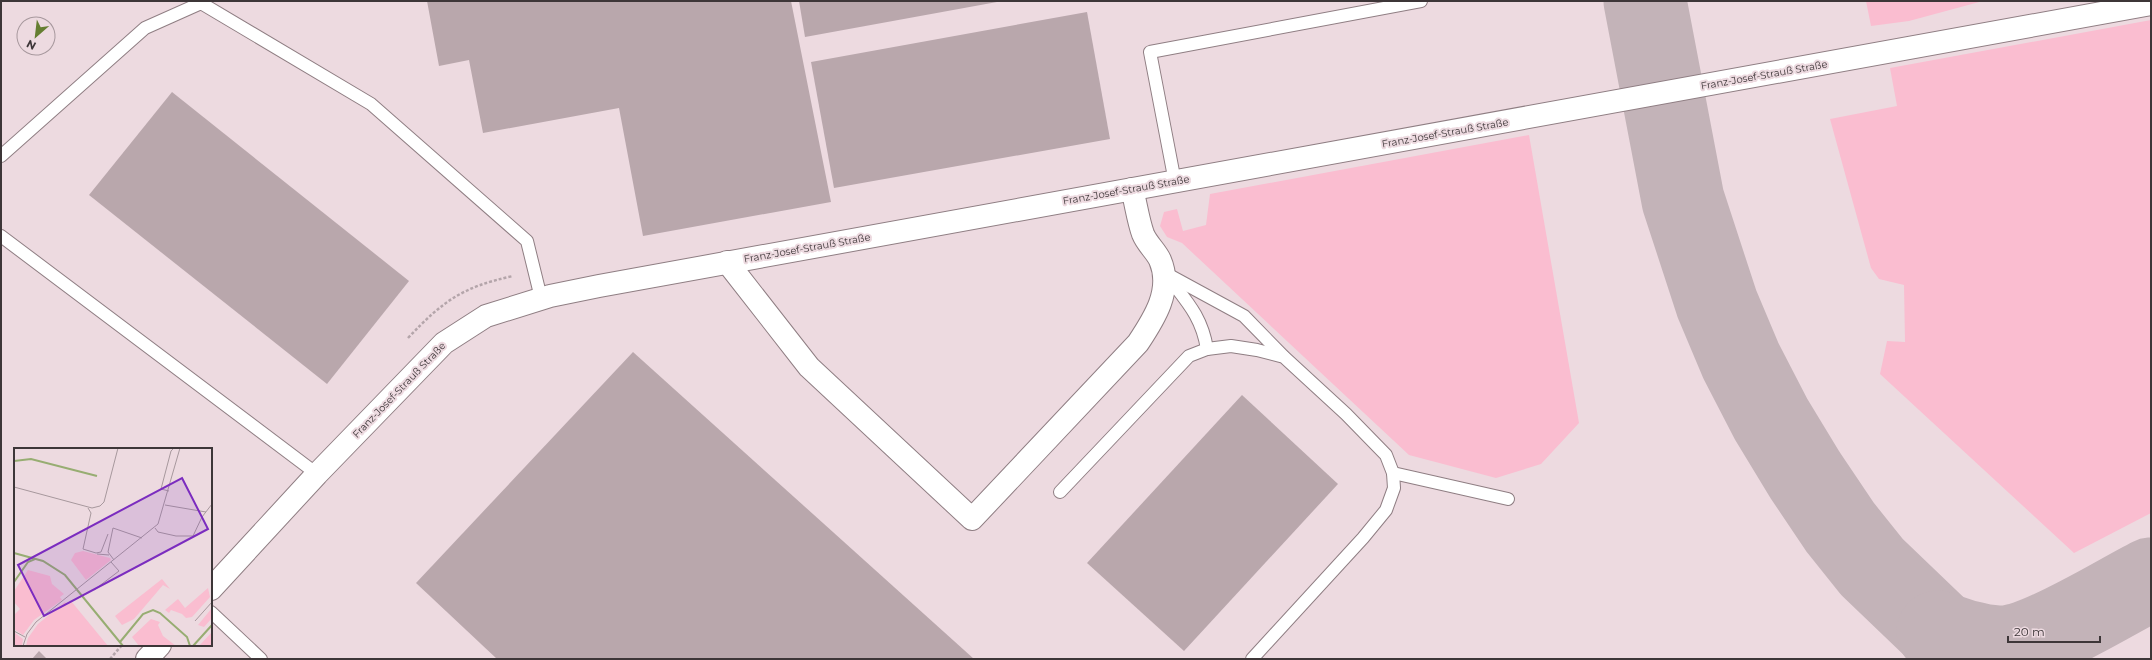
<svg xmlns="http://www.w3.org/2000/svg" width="2152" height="660" font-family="Montserrat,sans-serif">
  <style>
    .green { fill: #fabdd0 }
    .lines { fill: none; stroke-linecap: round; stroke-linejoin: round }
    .taxiway { stroke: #c3b3b8; stroke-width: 83 }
    .building { fill: #b9a7ac }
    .service-casing { stroke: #8f7e83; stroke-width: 14 }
    .minor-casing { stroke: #8f7e83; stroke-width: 24 }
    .path { stroke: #b4a5aa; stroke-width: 2.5; stroke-dasharray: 3 2; stroke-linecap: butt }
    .service { stroke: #fff; stroke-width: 12 }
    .minor { stroke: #fff; stroke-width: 22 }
    .labels { text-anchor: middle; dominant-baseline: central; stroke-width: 4; stroke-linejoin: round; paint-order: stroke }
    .street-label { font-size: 10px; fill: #3d3638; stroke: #eddae0 }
    .inset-river { fill: none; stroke: #97ad72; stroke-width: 2 }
    .inset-road { fill: none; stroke: #a7989d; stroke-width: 1 }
    .view { fill: #7b2cbf; fill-opacity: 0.15; stroke: #7b2cbf; stroke-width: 2 }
    .inset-edge { fill: none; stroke: #3d3638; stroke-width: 2 }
  </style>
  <rect width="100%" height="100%" fill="#eddae0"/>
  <!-- green -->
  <g class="green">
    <path d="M1866 1H1983L1909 21 1871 26Z"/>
    <path d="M2151 20V513L2074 553 1880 374 1887 341 1905 342 1904 285 1879 279 1871 268 1830 119 1897 106 1890 68Z"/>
    <path d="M1529 135 1579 423 1541 464 1496 478 1409 455 1182 243 1167 237 1160 226 1164 212 1177 209 1183 231 1206 225 1210 194Z"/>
  </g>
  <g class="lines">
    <!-- taxiway -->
    <g class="taxiway">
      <path d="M1645 1 1683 200 1717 304 1741 361 1771 419 1805 475 1840 527 1872 567 1968 659"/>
      <path d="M1938 632C1958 639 1977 646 1998 647 2036 648 2115 597 2151 579"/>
    </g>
  </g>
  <!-- building -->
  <g class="building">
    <path d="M427 1H791L831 202 643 236 619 108 483 133 469 60 439 66Z"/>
    <path d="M799 1H997V2L805 37Z"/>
    <path d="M1087 12 1110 139 834 188 811 62Z"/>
    <path d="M172 92 409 281 327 384 89 195Z"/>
    <path d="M633 352 974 659H497L416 583Z"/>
    <path d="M1242 395 1338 484 1184 651 1087 563Z"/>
    <path d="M39 651 47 659H32Z"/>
  </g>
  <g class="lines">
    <defs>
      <g id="service">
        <path d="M1 156 145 28 201 3 371 104 527 241 541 298"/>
        <path d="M1175 182 1150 52 1421 1"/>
        <path d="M1 236 317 474"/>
        <path d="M1165 273 1244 316 1283 356"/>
        <path d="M1168 277C1187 302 1202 317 1207 349"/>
        <path d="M1393 473 1508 499"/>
        <path d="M1060 492 1189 356 1207 349 1231 346 1257 350 1284 357 1346 414 1386 455 1393 473 1394 488 1386 510 1363 538 1252 659"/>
        <path d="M211 612 261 659"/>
      </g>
      <g id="minor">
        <path d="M727 262 809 367 972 519 1138 343C1154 319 1173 290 1160 260 1156 251 1147 244 1143 234 1138 220 1136 204 1132 189"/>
        <path d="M211 589 317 474 444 343 486 316 550 296 599 286 2151 4"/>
        <path d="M147 659 160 645"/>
      </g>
    </defs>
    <!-- service casing -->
    <use href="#service" class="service-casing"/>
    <!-- minor casing -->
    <use href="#minor" class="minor-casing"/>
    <!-- path -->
    <g class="path">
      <path d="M408 338C443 301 462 287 513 276"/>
      <path d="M110 659 122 645"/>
    </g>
    <!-- service -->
    <use href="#service" class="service"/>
    <!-- minor -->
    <use href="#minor" class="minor"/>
  </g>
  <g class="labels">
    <!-- street labels -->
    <g class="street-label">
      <text transform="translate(1764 75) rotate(-10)">Franz-Josef-Strauß Straße</text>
      <text transform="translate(1445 133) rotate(-10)">Franz-Josef-Strauß Straße</text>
      <text transform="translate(1126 190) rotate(-10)">Franz-Josef-Strauß Straße</text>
      <text transform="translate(807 248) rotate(-10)">Franz-Josef-Strauß Straße</text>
      <text transform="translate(399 390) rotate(-46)">Franz-Josef-Strauß Straße</text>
    </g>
  </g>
  <!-- overview -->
  <g transform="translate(14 448)">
    <rect width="198" height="198" fill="#eddae0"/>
    <path d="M69 103 96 110 97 112 72 132 57 112 61 105ZM14 122 36 128 38 136 50 146 46 149 48 152 20 172 9 187 0 181V167L6 161 0 154V143ZM148 131 156 141 149 137 120 171 108 177 101 168ZM194 140 196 149 178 169 172 170 168 166 157 162 155 165 151 162 164 151 171 160ZM57 153 94 198H12L14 190 24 176 51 154 53 157ZM198 160V170L190 179 184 177ZM137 171 146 174 144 177 149 188 162 198H125L118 189ZM198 184V198H185ZM1 185 9 191 8 198H0Z" fill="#fabdd0"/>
    <path class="inset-river" d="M0 13 17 11 83 28M0 105 29 113 51 127 109 198M0 134 14 114 21 111M106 194 129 166 139 162 146 165 173 189 176 198M179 198 198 177"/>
    <path class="inset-road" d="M0 39 78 60 86 58 90 54 104 0M155 43 147 41 157 3 160 0M151 57 192 64M74 60 77 65 69 101 82 105 87 104 94 86M141 80 144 84 162 88H179L188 69 198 56M83 106 95 107M100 112 94 104 99 80 128 90M80 142 105 123 97 114M181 173 198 154M0 183 11 189M9 198 13 186 22 174 144 76 166 0"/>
    <path class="view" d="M168 30 194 81 30 168 4 117Z"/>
    <rect width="198" height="198" class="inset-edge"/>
  </g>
  <!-- border -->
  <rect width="2152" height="660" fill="none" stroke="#3d3638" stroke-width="4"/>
  <!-- north arrow -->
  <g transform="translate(36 36) rotate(208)"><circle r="19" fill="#eddae0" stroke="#a7989d"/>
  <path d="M0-3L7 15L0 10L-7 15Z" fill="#657e31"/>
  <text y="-6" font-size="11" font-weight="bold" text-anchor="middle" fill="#3d3638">N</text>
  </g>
  <!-- scale -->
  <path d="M2008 636v6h92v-6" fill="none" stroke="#3d3638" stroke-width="2"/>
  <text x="2014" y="636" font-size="12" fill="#3d3638" stroke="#eddae0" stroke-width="3" paint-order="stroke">20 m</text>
</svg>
